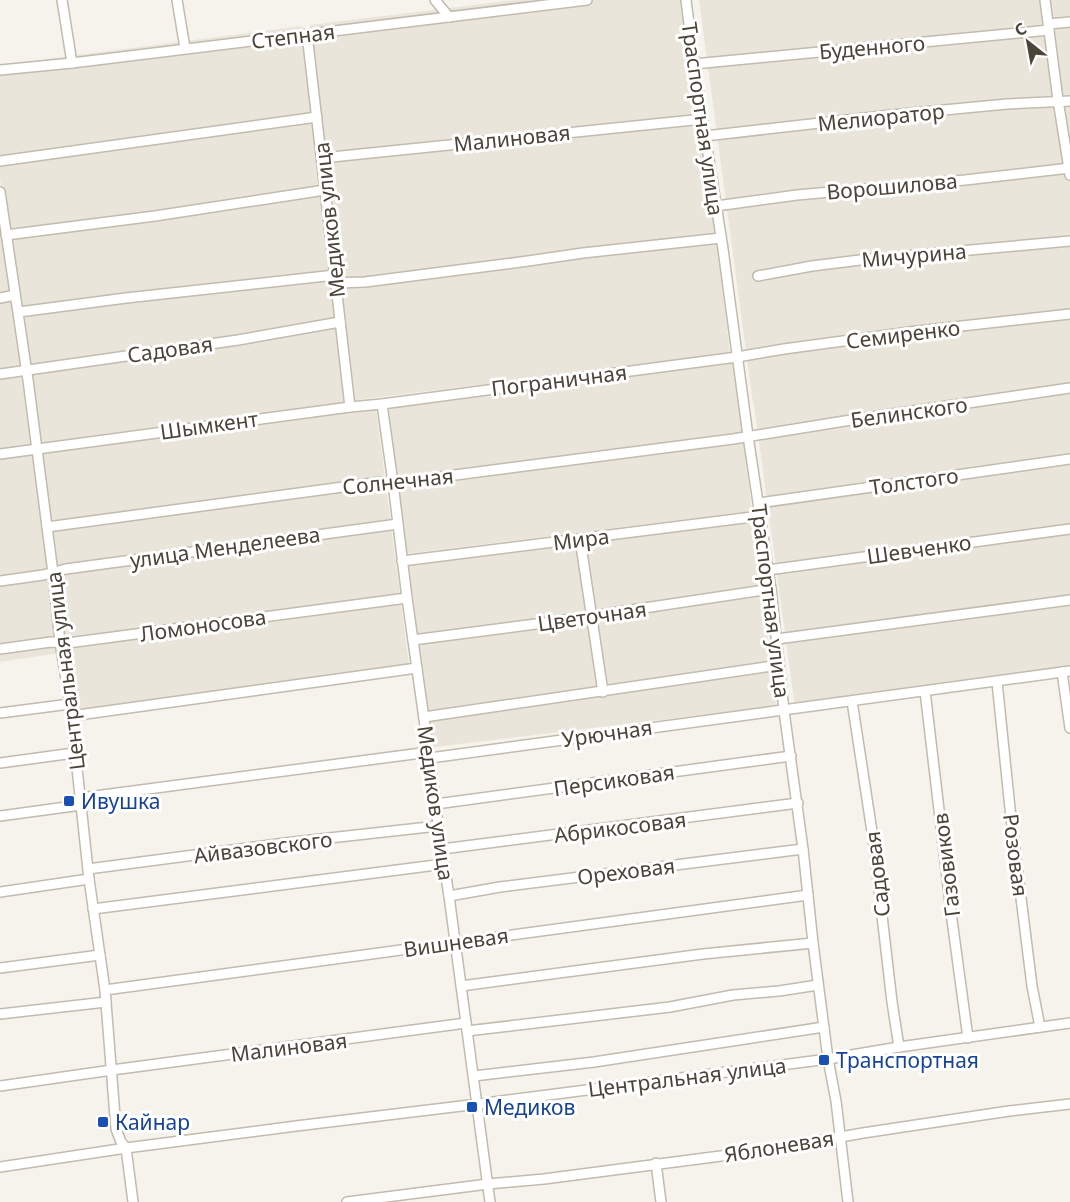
<svg xmlns="http://www.w3.org/2000/svg" width="1070" height="1202" font-family="'Noto Sans',sans-serif">
  <style>
    .residential { fill: #eae5da }
    .lines { fill: none; stroke-linecap: round; stroke-linejoin: round }
    .street-casing { stroke: #c2bbae; stroke-width: 12 }
    .street { stroke: #fff; stroke-width: 9 }
    .transit-dot { fill: #1a4fb4; stroke: #fff; stroke-width: 2 }
    .labels { text-anchor: middle; dominant-baseline: central; stroke-width: 6; stroke-linejoin: round; paint-order: stroke }
    .street-label { font-size: 21px; fill: #4b4439; stroke: #fff }
    .transit-label { font-size: 21px; fill: #164399; stroke: #fff; text-anchor: start }
  </style>
  <rect width="100%" height="100%" fill="#f6f3ec"/>
  <!-- residential -->
  <g class="residential">
    <path d="M515 0H687L703 119 730 354 355 400 310 25Z"/>
    <path d="M699 0H1070V669L795 707 754 405 753 404Z"/>
    <path d="M302 26 351 411 376 408 409 666 68 711 0 178V65Z"/>
    <path d="M0 219 59 653 0 662Z"/>
    <path d="M733 356 752 511 404 554 385 399Z"/>
    <path d="M753 515 776 706 427 748 402 561Z"/>
  </g>
  <g class="lines">
    <defs>
      <g id="street">
        <path d="M62 0 72 63"/>
        <path d="M177 0 185 48"/>
        <path d="M435 0 449 17"/>
        <path d="M686 0 694 64 723 249 748 436 771 589 784 711 803 849 813 943 828 1059 836 1101 848 1202"/>
        <path d="M1045 0 1058 100 1070 175"/>
        <path d="M1049 24 1070 22"/>
        <path d="M307 34 350 407"/>
        <path d="M694 64 1049 30"/>
        <path d="M0 70 72 63 587 0"/>
        <path d="M705 136 891 115 1007 104 1070 101"/>
        <path d="M322 158 703 119"/>
        <path d="M0 161 317 117"/>
        <path d="M0 192 28 380 53 573 60 642 70 704 89 879 105 990 116 1129 121 1142 126 1148"/>
        <path d="M716 206 797 195 965 180 1070 168"/>
        <path d="M6 235 155 216 325 190"/>
        <path d="M758 276 812 266 860 260 1070 241"/>
        <path d="M336 283 365 282 521 262 583 253 721 238"/>
        <path d="M0 298 15 295"/>
        <path d="M19 312 126 298 335 275"/>
        <path d="M0 374 238 340 340 322"/>
        <path d="M382 404 393 483 407 598 436 804 438 826 449 896 490 1202"/>
        <path d="M0 454 350 407 382 404 737 357 784 349 917 331 1070 314"/>
        <path d="M759 503 1070 459"/>
        <path d="M47 527 380 482 393 483 733 439 851 420 1070 388"/>
        <path d="M580 539 603 692"/>
        <path d="M402 561 760 516"/>
        <path d="M768 570 1070 529"/>
        <path d="M0 581 43 575 66 569 398 524"/>
        <path d="M777 639 1070 600"/>
        <path d="M413 640 551 622 771 589"/>
        <path d="M0 649 51 642 68 643 407 598"/>
        <path d="M1062 672 1070 728"/>
        <path d="M997 682 1011 818 1032 986 1040 1027"/>
        <path d="M925 691 952 920 968 1038"/>
        <path d="M852 701 873 838 892 1002 899 1047"/>
        <path d="M0 713 70 704"/>
        <path d="M71 716 417 668"/>
        <path d="M424 717 779 665"/>
        <path d="M430 758 1070 671"/>
        <path d="M0 763 74 753"/>
        <path d="M80 798 429 752"/>
        <path d="M436 804 791 756"/>
        <path d="M0 816 81 805"/>
        <path d="M442 849 798 803"/>
        <path d="M88 869 293 842 438 826"/>
        <path d="M0 892 89 879"/>
        <path d="M449 896 500 887 803 849"/>
        <path d="M93 909 444 864"/>
        <path d="M0 968 100 955"/>
        <path d="M461 986 703 954 813 943"/>
        <path d="M105 990 808 895"/>
        <path d="M0 1014 106 1002"/>
        <path d="M467 1031 670 1007 733 995 779 991 818 985"/>
        <path d="M474 1076 594 1062 824 1027"/>
        <path d="M0 1086 112 1070 466 1023"/>
        <path d="M126 1148 133 1202"/>
        <path d="M656 1163 661 1202"/>
        <path d="M0 1167 126 1148 296 1126 478 1104 828 1059 899 1047 1070 1023"/>
        <path d="M347 1202 488 1184 544 1179 767 1150 863 1133 1009 1111 1070 1104"/>
      </g>
    </defs>
    <!-- street casing -->
    <use href="#street" class="street-casing"/>
    <!-- street -->
    <use href="#street" class="street"/>
  </g>
  <!-- markers -->
  <g class="transit-dot">
    <rect x="63" y="795" width="12" height="12" rx="3"/>
    <rect x="818" y="1054" width="12" height="12" rx="3"/>
    <rect x="466" y="1101" width="12" height="12" rx="3"/>
    <rect x="97" y="1116" width="12" height="12" rx="3"/>
  </g>
  <g class="labels">
    <!-- street labels -->
    <g class="street-label">
      <text transform="translate(293 36) rotate(-7)">Степная</text>
      <text transform="translate(872 47) rotate(-5)">Буденного</text>
      <text transform="translate(881 117) rotate(-6)">Мелиоратор</text>
      <text transform="translate(703 119) rotate(82)">Траспортная улица</text>
      <text transform="translate(512 138) rotate(-6)">Малиновая</text>
      <text transform="translate(892 186) rotate(-5)">Ворошилова</text>
      <text transform="translate(329 220) rotate(-96)">Медиков улица</text>
      <text transform="translate(914 255) rotate(-5)">Мичурина</text>
      <text transform="translate(903 334) rotate(-7)">Семиренко</text>
      <text transform="translate(170 349) rotate(-8)">Садовая</text>
      <text transform="translate(559 380) rotate(-7)">Пограничная</text>
      <text transform="translate(909 412) rotate(-8)">Белинского</text>
      <text transform="translate(209 425) rotate(-8)">Шымкент</text>
      <text transform="translate(398 481) rotate(-6)">Солнечная</text>
      <text transform="translate(914 481) rotate(-8)">Толстого</text>
      <text transform="translate(581 539) rotate(-7)">Мира</text>
      <text transform="translate(225 547) rotate(-8)">улица Менделеева</text>
      <text transform="translate(919 549) rotate(-8)">Шевченко</text>
      <text transform="translate(771 601) rotate(83)">Траспортная улица</text>
      <text transform="translate(592 616) rotate(-8)">Цветочная</text>
      <text transform="translate(203 625) rotate(-8)">Ломоносова</text>
      <text transform="translate(65 671) rotate(-97)">Центральная улица</text>
      <text transform="translate(607 733) rotate(-8)">Урючная</text>
      <text transform="translate(614 780) rotate(-8)">Персиковая</text>
      <text transform="translate(436 803) rotate(82)">Медиков улица</text>
      <text transform="translate(620 827) rotate(-7)">Абрикосовая</text>
      <text transform="translate(263 847) rotate(-7)">Айвазовского</text>
      <text transform="translate(1016 855) rotate(83)">Розовая</text>
      <text transform="translate(946 865) rotate(-97)">Газовиков</text>
      <text transform="translate(626 871) rotate(-7)">Ореховая</text>
      <text transform="translate(877 874) rotate(-97)">Садовая</text>
      <text transform="translate(456 942) rotate(-8)">Вишневая</text>
      <text transform="translate(289 1047) rotate(-7)">Малиновая</text>
      <text transform="translate(687 1077) rotate(-7)">Центральная улица</text>
      <text transform="translate(779 1146) rotate(-9)">Яблоневая</text>
    </g>
    <!-- transit labels -->
    <g class="transit-label">
      <text x="81" y="801">Ивушка</text>
      <text x="836" y="1060">Транспортная</text>
      <text x="484" y="1107">Медиков</text>
      <text x="115" y="1122">Кайнар</text>
    </g>
  </g>
  <!-- north arrow -->
  <g transform="translate(1028 42) rotate(329)" stroke="#ffffff" stroke-width="4.5" paint-order="stroke">
  <path d="M0-4.5L10 22L0 15L-10 22Z" fill="#4b4439"/>
  <text y="-9" font-size="16" font-weight="bold" text-anchor="middle" fill="#4b4439">С</text>
  </g>
</svg>
